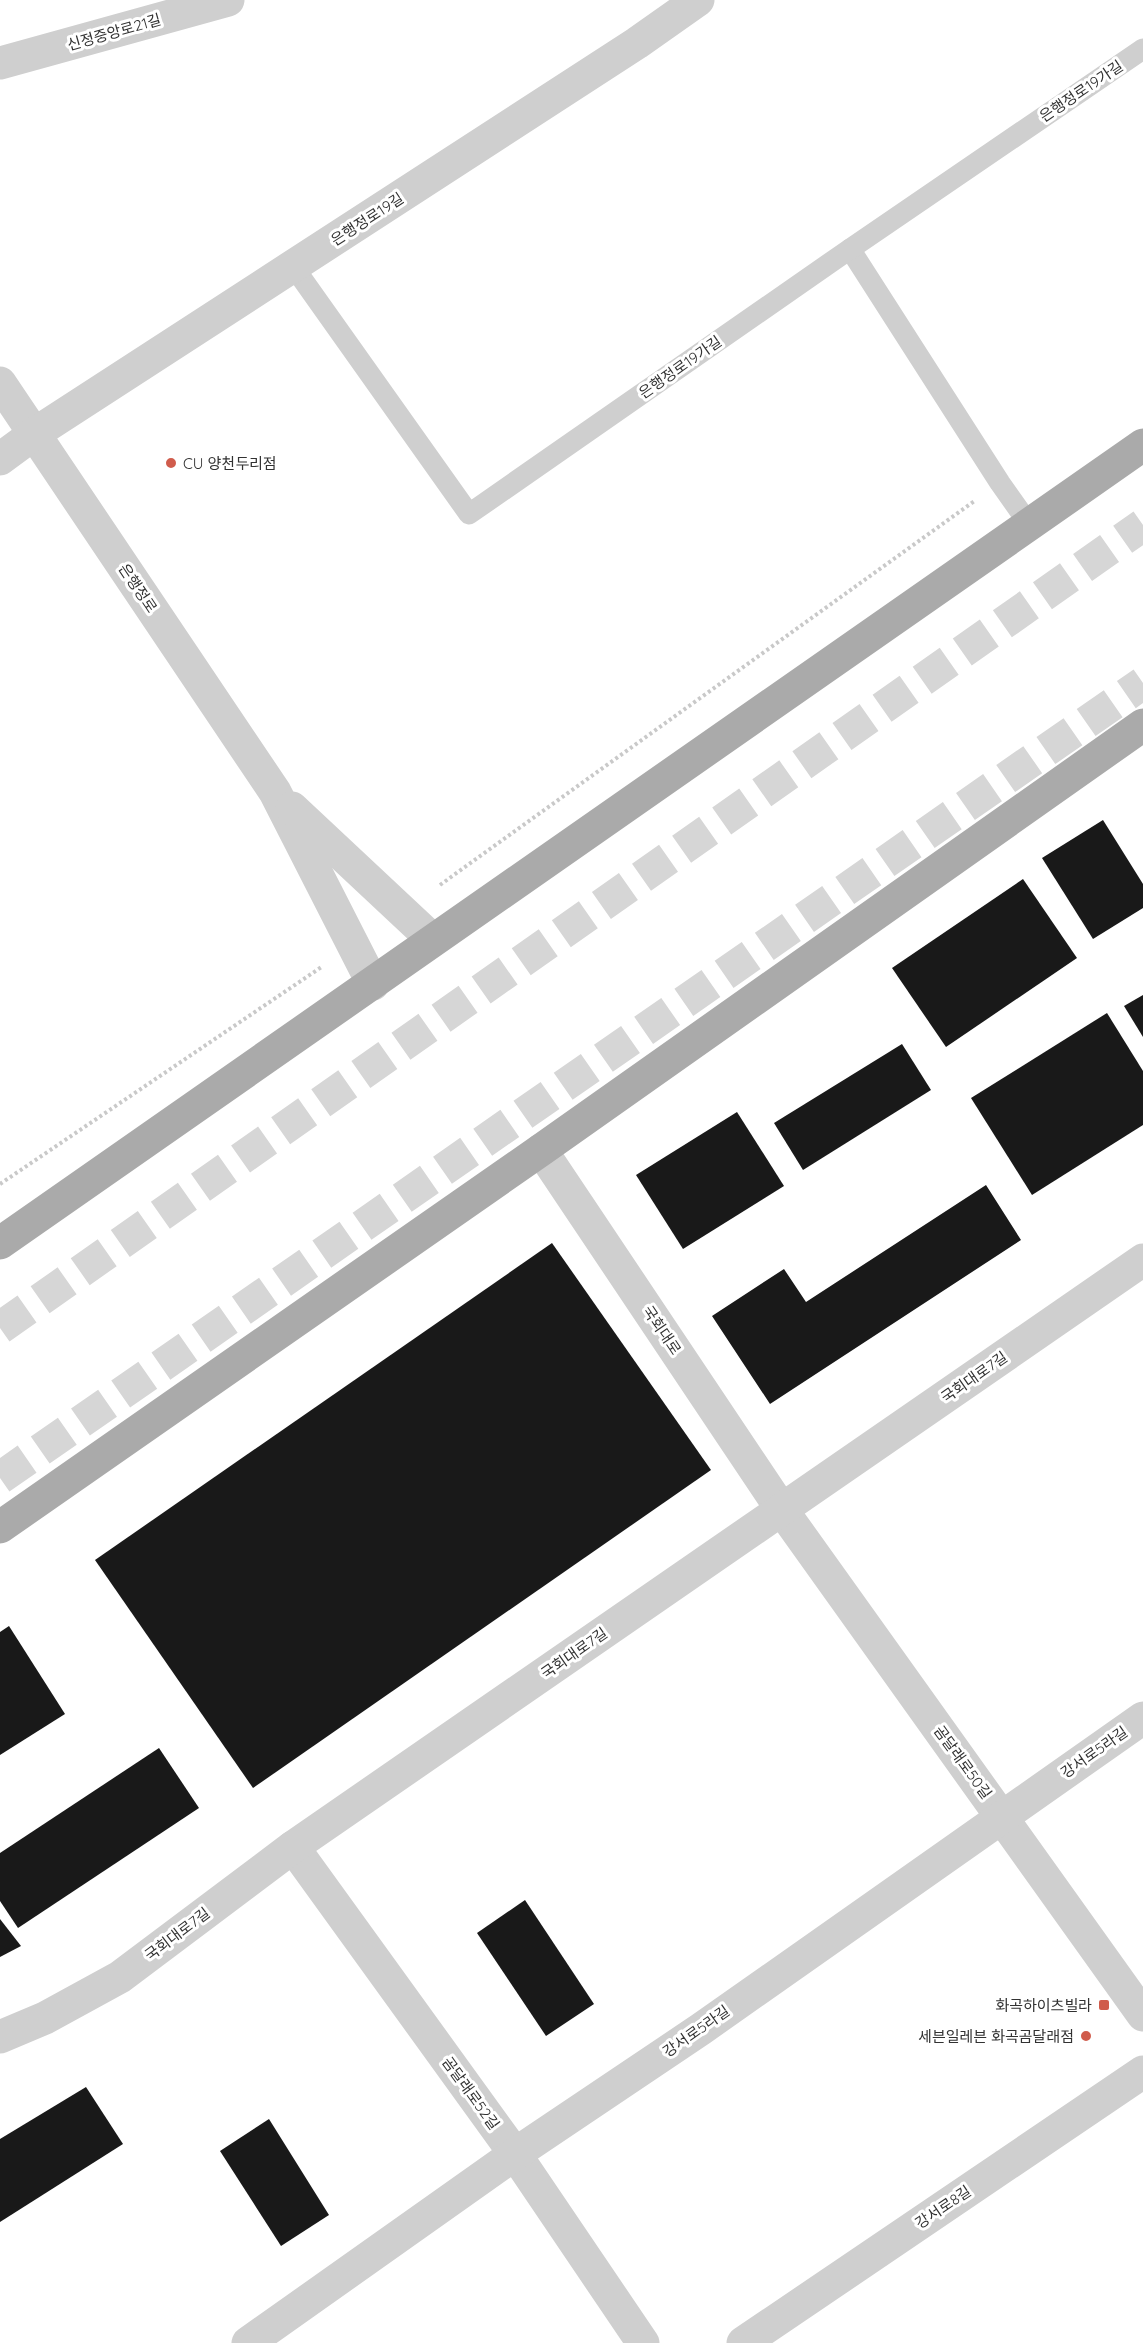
<svg xmlns="http://www.w3.org/2000/svg" width="1143" height="2343" font-family="Quicksand,'Noto Sans KR',sans-serif">
  <style>
    .building { fill: #191919 }
    .lines { fill: none; stroke-linecap: round; stroke-linejoin: round }
    .trunk-tunnel { stroke: #d6d6d6; stroke-width: 33; stroke-dasharray: 33 16; stroke-linecap: butt }
    .path { stroke: #c9c9c9; stroke-width: 4; stroke-dasharray: 3 3; stroke-linecap: butt }
    .service { stroke: #cfcfcf; stroke-width: 21 }
    .minor { stroke: #cfcfcf; stroke-width: 33 }
    .tertiary { stroke: #cfcfcf; stroke-width: 33 }
    .primary { stroke: #aaa; stroke-width: 33 }
    .poi-dot { fill: #d05c4c; stroke: #fff; stroke-width: 2 }
    .labels { text-anchor: middle; dominant-baseline: central; stroke-width: 6; stroke-linejoin: round; paint-order: stroke }
    .street-label { font-size: 15px; fill: #323232; stroke: #fff }
    .poi-label { font-size: 15px; fill: #323232; stroke: #fff; text-anchor: end }
  </style>
  <rect width="100%" height="100%" fill="#fff"/>
  <!-- building -->
  <g class="building">
    <path d="M1103 820 1143 884V908L1093 939 1042 858Z"/>
    <path d="M1023 879 1077 958 946 1047 892 968Z"/>
    <path d="M1143 995V1037L1124 1006Z"/>
    <path d="M1107 1013 1143 1071V1125L1032 1195 971 1098Z"/>
    <path d="M902 1044 931 1090 803 1170 774 1123Z"/>
    <path d="M737 1112 784 1186 683 1249 636 1175Z"/>
    <path d="M986 1185 1021 1240 770 1404 712 1316 784 1269 806 1302Z"/>
    <path d="M552 1243 711 1470 253 1788 95 1560Z"/>
    <path d="M9 1626 65 1714 0 1755V1632Z"/>
    <path d="M159 1748 199 1808 18 1928 0 1901V1853Z"/>
    <path d="M525 1900 594 2004 546 2036 477 1933Z"/>
    <path d="M0 1919 21 1946 0 1957Z"/>
    <path d="M86 2087 123 2144 0 2222V2139Z"/>
    <path d="M269 2119 329 2215 281 2246 220 2151Z"/>
  </g>
  <g class="lines">
    <!-- trunk-tunnel -->
    <g class="trunk-tunnel">
      <path d="M0 1328 1143 525"/>
      <path d="M0 1478 1143 683"/>
    </g>
    <!-- path -->
    <g class="path">
      <path d="M440 885 976 500"/>
      <path d="M0 1184 323 966"/>
    </g>
    <!-- service -->
    <g class="service">
      <path d="M850 249 1000 483 1029 524"/>
      <path d="M293 266 469 514 850 249 1143 49"/>
    </g>
    <!-- minor -->
    <g class="minor">
      <path d="M0 63 228 0"/>
      <path d="M0 383 275 792 373 984"/>
      <path d="M0 459 34 434 637 43 698 0"/>
      <path d="M292 808 433 940"/>
      <path d="M541 1150 782 1510 1143 2015"/>
      <path d="M293 1847 515 2154 643 2343"/>
      <path d="M248 2343 515 2154 701 2029 1143 1718"/>
      <path d="M743 2343 1143 2072"/>
    </g>
    <!-- tertiary -->
    <path class="tertiary" d="M0 2037 45 2018 120 1977 293 1847 1143 1260"/>
    <!-- primary -->
    <g class="primary">
      <path d="M0 1243 1143 445"/>
      <path d="M0 1527 541 1150 1143 725"/>
    </g>
  </g>
  <!-- markers -->
  <g class="poi-dot">
    <circle cx="171" cy="463" r="6"/>
    <rect x="1098" y="1999" width="12" height="12" rx="3"/>
    <circle cx="1086" cy="2036" r="6"/>
  </g>
  <g class="labels">
    <!-- street labels -->
    <g class="street-label">
      <text transform="translate(114 32) rotate(-16)">신정중앙로21길</text>
      <text transform="translate(1081 91) rotate(-34)">은행정로19가길</text>
      <text transform="translate(367 219) rotate(-33)">은행정로19길</text>
      <text transform="translate(680 367) rotate(-35)">은행정로19가길</text>
      <text transform="translate(138 588) rotate(56)">은행정로</text>
      <text transform="translate(662 1330) rotate(56)">국회대로</text>
      <text transform="translate(974 1377) rotate(-35)">국회대로7길</text>
      <text transform="translate(574 1653) rotate(-35)">국회대로7길</text>
      <text transform="translate(1094 1752) rotate(-35)">강서로5라길</text>
      <text transform="translate(963 1762) rotate(54)">곰달래로50길</text>
      <text transform="translate(177 1934) rotate(-37)">국회대로7길</text>
      <text transform="translate(696 2031) rotate(-35)">강서로5라길</text>
      <text transform="translate(471 2093) rotate(54)">곰달래로52길</text>
      <text transform="translate(943 2207) rotate(-34)">강서로8길</text>
    </g>
    <!-- poi labels -->
    <g class="poi-label">
      <text x="183" y="463" text-anchor="start">CU 양천두리점</text>
      <text x="1092" y="2005">화곡하이츠빌라</text>
      <text x="1074" y="2036">세븐일레븐 화곡곰달래점</text>
    </g>
  </g>
</svg>
